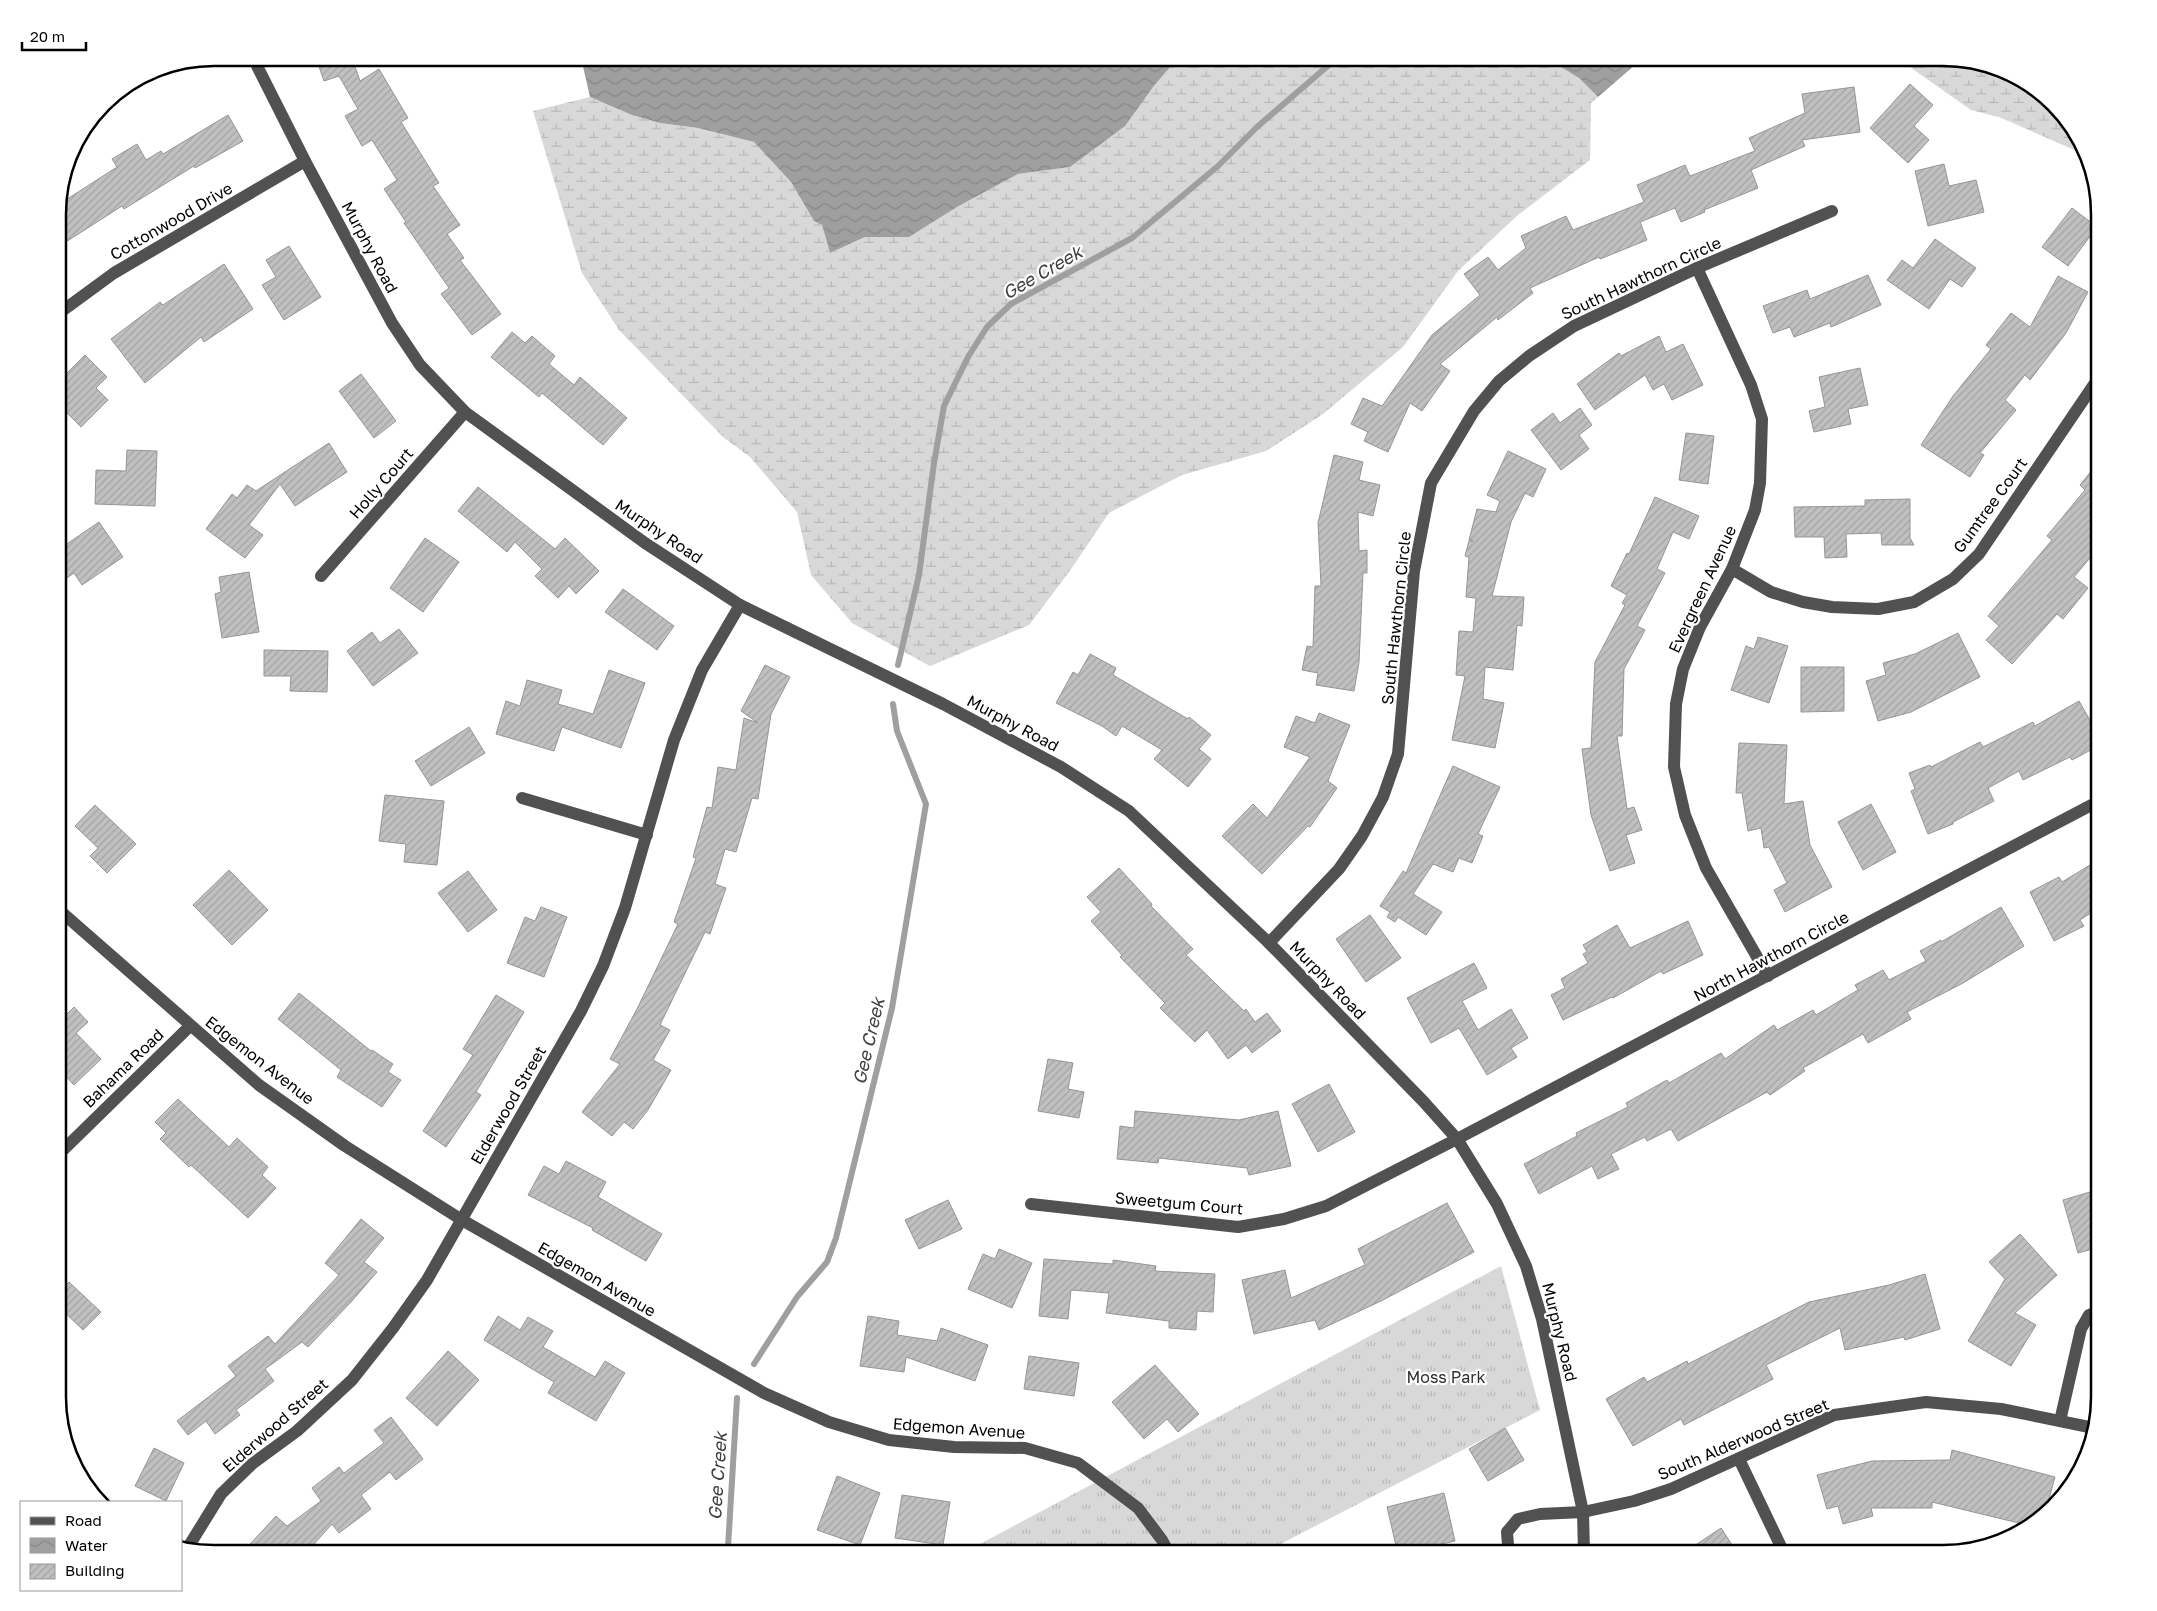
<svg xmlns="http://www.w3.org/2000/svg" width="2157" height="1611" font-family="'Golos Text',sans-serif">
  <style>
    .grass { fill: url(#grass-tufts) }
    .wetland { fill: url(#wetland-marsh) }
    .water { fill: url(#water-waves) }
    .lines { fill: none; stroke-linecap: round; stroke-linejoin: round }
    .stream { stroke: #9f9f9f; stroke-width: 6 }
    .building { fill: url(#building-hatch); stroke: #959595 }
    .minor { stroke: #515151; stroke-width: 12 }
    .labels { text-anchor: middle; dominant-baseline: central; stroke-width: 4.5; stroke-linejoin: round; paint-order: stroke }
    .street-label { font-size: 16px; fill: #000; stroke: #fff }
    .park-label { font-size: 16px; fill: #2f2f2f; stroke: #fff }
    .water-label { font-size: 18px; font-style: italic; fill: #404040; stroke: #fff }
    .rim { fill: none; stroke: #000; stroke-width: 2.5 }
  </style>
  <defs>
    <pattern id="grass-tufts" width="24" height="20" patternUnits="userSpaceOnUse" patternTransform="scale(1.25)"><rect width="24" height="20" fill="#d8d8d8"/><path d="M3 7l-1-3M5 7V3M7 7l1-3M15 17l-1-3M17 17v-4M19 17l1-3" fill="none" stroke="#b8b8b8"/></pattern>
    <pattern id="wetland-marsh" width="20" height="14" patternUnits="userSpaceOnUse" patternTransform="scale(1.25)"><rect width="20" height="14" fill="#d8d8d8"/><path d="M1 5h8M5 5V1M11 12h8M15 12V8" fill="none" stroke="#b8b8b8"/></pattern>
    <pattern id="water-waves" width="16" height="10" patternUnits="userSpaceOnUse" patternTransform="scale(1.25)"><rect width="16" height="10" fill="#9f9f9f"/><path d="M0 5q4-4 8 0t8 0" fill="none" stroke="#878787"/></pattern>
    <pattern id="building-hatch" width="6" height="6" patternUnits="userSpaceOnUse" patternTransform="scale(1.25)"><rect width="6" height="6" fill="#c0c0c0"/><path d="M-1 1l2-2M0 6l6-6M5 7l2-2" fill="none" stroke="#a3a3a3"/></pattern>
  </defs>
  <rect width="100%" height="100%" fill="#fff"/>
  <!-- grass -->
  <path class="grass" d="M1501 1266 1540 1410 1263 1553H963Z"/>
  <!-- wetland -->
  <g class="wetland">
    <path d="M1178 58H1546L1579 78 1598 97 1591 103 1590 160 1518 215 1458 271 1403 347 1323 414 1266 451 1182 475 1109 513 1069 572 1029 625 930 666 852 623 811 575 797 512 750 457 723 437 619 330 582 273 533 111 590 97 632 115 660 123 698 128 754 142 791 182 814 221 822 225 830 253 865 237H909L957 207 1018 174 1070 167 1153 87Z"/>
    <path d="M1897 58H1943L1994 66 2038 90 2083 145 2086 155 1999 117 1971 110Z"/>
  </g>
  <!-- water -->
  <g class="water">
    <path d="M581 58H1178L1153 87 1125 126 1070 167 1018 174 957 207 909 237H865L830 253 822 225 814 221 791 182 754 142 698 128 660 123 632 115 590 97Z"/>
    <path d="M1546 58H1643L1598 97 1579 78Z"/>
  </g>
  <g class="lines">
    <!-- stream -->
    <g class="stream">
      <path d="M898 665 919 575 934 463 944 406 968 357 987 327 1011 304 1132 238 1218 166 1257 127 1337 58"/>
      <path d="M754 1364 797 1297 827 1262 836 1238 892 1008 926 804 897 731 893 704"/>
      <path d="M723 1553 728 1547 737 1398"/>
    </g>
  </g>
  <!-- building -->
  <g class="building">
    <path d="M316 58H352L360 81 379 69 408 118 401 122 439 183 433 186 460 225 447 234 464 258 460 260 501 314 472 335 441 294 449 288 404 223 406 222 384 189 397 180 372 140 362 146 345 116 358 109 339 76 324 81Z"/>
    <path d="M1910 84 1933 105 1914 126 1929 140 1908 163 1870 128Z"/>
    <path d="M1854 87 1860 132 1802 140 1805 146 1751 170 1758 188 1704 210 1705 212 1681 222 1675 208 1640 222 1647 240 1600 259 1599 257 1530 288 1533 293 1498 320 1497 317 1440 364 1450 371 1422 411 1410 403 1388 452 1364 441 1368 432 1351 424 1363 398 1382 406 1432 335 1480 295 1464 274 1488 257 1498 270 1526 248 1521 236 1566 216 1573 230 1644 202 1637 185 1685 165 1690 176 1755 151 1749 138 1805 113 1802 94Z"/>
    <path d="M228 115 243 141 195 168 194 166 124 209 122 206 58 247V205L117 167 112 159 137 144 146 160 161 151 163 154Z"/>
    <path d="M1944 164 1949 186 1976 180 1984 212 1928 226 1915 171Z"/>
    <path d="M2072 208 2097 227 2068 266 2042 247Z"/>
    <path d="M1935 239 1976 268 1962 287 1950 279 1929 309 1887 280 1902 260 1913 268Z"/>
    <path d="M289 246 321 297 284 320 262 285 276 277 266 260Z"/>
    <path d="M224 264 253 309 204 342 201 337 145 383 111 339 160 302 163 305Z"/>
    <path d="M1868 275 1881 305 1831 327 1830 323 1794 337 1790 327 1773 333 1763 306 1807 290 1810 299Z"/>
    <path d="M2058 276 2088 292 2066 333 2030 380 2025 375 2005 400 2016 410 1980 453 1984 455 1970 477 1921 445 1953 396 1991 349 1986 345 2011 313 2030 327Z"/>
    <path d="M512 332 525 343 532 336 555 356 549 364 574 385 580 377 627 418 603 445 542 393 539 397 491 357Z"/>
    <path d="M1659 336 1666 352 1683 344 1703 385 1672 400 1664 384 1653 390 1645 375 1595 410 1577 384 1619 353 1621 356Z"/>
    <path d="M85 355 107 377 96 388 108 400 81 427 58 404V382Z"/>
    <path d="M1860 368 1868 405 1848 409 1851 424 1814 432 1809 411 1825 407 1819 377Z"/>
    <path d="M361 374 396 421 374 438 339 391Z"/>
    <path d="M1580 408 1592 425 1579 435 1589 449 1561 470 1531 430 1553 413 1560 423Z"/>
    <path d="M1686 433 1714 436 1708 484 1679 480Z"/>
    <path d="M329 443 347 472 295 506 280 484 249 525 263 535 245 558 206 529 232 494 237 498 247 485 256 491Z"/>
    <path d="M127 450 157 451 155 506 95 504 96 470 126 471Z"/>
    <path d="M1508 451 1546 469 1533 497 1525 493 1511 522 1492 596 1524 597 1522 626 1517 625 1513 670 1485 667 1483 699 1504 703 1495 748 1452 740 1465 676 1456 675 1459 631 1473 632 1476 598 1466 597 1469 557 1465 556 1469 541H1473L1469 540 1477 509 1496 512 1500 501 1487 495Z"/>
    <path d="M1334 455 1363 462 1359 480 1380 485 1373 516 1358 512 1359 551 1367 550V573H1363L1359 662 1354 691 1316 685 1318 673 1302 670 1307 646 1313 647 1315 586H1321L1318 523Z"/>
    <path d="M2100 460V546L2074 577 2088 588 2063 619 2057 614 2012 664 1986 640 1999 626 1988 616 2052 540 2047 536 2085 490 2080 485Z"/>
    <path d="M478 487 555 549 565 538 599 571 576 594 569 586 558 598 535 576 542 569 515 542 507 552 458 511Z"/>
    <path d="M1655 497 1699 516 1689 539 1673 532 1657 569 1665 573 1637 626 1645 630 1624 669 1622 736H1617L1627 809 1634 807 1642 830 1626 835 1635 863 1610 871 1591 815 1582 749 1591 748 1595 662 1625 605 1622 603 1627 595 1611 586 1627 553 1629 554Z"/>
    <path d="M1910 499V538L1914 545H1882L1881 533 1846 534 1847 557 1825 558 1824 537H1795L1794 507 1865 506V500Z"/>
    <path d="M99 522 123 557 82 585 74 573 58 584V550Z"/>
    <path d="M425 538 459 562 423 612 390 588Z"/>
    <path d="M249 572 259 632 222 638 215 594 221 592 219 577Z"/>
    <path d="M623 589 674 626 657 650 605 612Z"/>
    <path d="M399 629 418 653 373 686 347 651 372 632 380 643Z"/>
    <path d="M1958 633 1980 677 1911 712 1878 721 1866 681 1886 675 1883 663 1915 654Z"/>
    <path d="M1758 637 1788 646 1769 703 1731 690 1746 646 1754 649Z"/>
    <path d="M264 650 328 651 327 692 290 691 291 676H264Z"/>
    <path d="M1090 654 1116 668 1113 675 1188 719 1189 717 1211 735 1199 749 1211 759 1188 787 1154 759 1162 750 1122 726 1116 736 1102 726 1056 703 1073 672 1078 675Z"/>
    <path d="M765 665 790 677 771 714 758 799 752 798 736 852 725 849 715 884 726 888 710 934 705 932 660 1025 670 1030 653 1060 671 1070 648 1110 633 1129 624 1122 612 1136 582 1112 620 1064 610 1059 638 1007 678 924 674 922 696 858 693 857 707 807 712 808 718 767 736 770 744 718 758 723 741 711Z"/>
    <path d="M1801 667H1844V711L1801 712Z"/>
    <path d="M609 670 645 683 621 748 562 727 554 751 496 734 506 701 520 706 527 680 562 690 558 704 593 714Z"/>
    <path d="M2079 701 2100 738V745L2072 760 2070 757 2023 780 2019 771 1988 788 1994 801 1953 822V824L1928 834 1911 791 1915 789 1909 773 1930 765 1931 767 1980 742 1983 747 2033 722 2035 726Z"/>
    <path d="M1319 713 1350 725 1328 781 1337 788 1310 827 1308 826 1262 874 1222 836 1253 804 1267 818 1310 757 1284 747 1296 716 1315 723Z"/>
    <path d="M469 727 485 753 431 786 415 761Z"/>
    <path d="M1739 743 1787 745 1784 804 1803 801 1810 845 1832 887 1785 912 1774 890 1787 883 1769 847 1764 848 1761 828 1748 831 1742 793H1736Z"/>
    <path d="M1453 766 1500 787 1478 834 1483 836 1472 863 1459 858 1453 872 1433 864 1413 894 1442 912 1426 935 1398 917 1395 922 1387 917 1390 912 1380 906 1403 871 1406 873Z"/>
    <path d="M385 795 444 801 437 865 404 862 406 844 379 841Z"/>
    <path d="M1871 804 1896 852 1863 870 1838 822Z"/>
    <path d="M95 805 136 844 107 873 90 856 98 848 75 826Z"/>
    <path d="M2100 859V907L2080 920 2084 926 2054 941 2030 892 2059 877 2062 882Z"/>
    <path d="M1119 868 1152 904 1151 906 1193 949 1186 955 1244 1011 1246 1009 1255 1022 1267 1013 1281 1031 1252 1053 1246 1045 1228 1059 1207 1030 1195 1042 1160 1008 1165 1003 1120 957 1122 955 1091 921 1101 912 1087 897Z"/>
    <path d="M229 870 268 910 232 945 193 905Z"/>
    <path d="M468 871 497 910 468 932 438 893Z"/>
    <path d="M541 907 567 917 544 977 507 963 525 917 535 921Z"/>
    <path d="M2001 907 2024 946 1963 983 1907 1012 1911 1019 1868 1043 1863 1034 1803 1068 1805 1071 1770 1095 1767 1092 1678 1141 1671 1129 1647 1141 1645 1137 1611 1154 1619 1169 1598 1179 1592 1166 1539 1194 1524 1164 1577 1136 1576 1133 1628 1107 1626 1103 1667 1080 1669 1083 1721 1053 1725 1059 1774 1025 1777 1030 1813 1010 1816 1015 1858 990 1855 985 1883 970 1889 980 1926 961 1920 951 1941 940V942Z"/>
    <path d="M1370 915 1401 958 1366 982 1336 939Z"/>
    <path d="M1688 921 1703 955 1663 974 1661 971 1613 998 1612 997 1563 1020 1551 995 1565 988 1561 979 1588 963 1583 954 1587 952 1583 945 1617 925 1630 948Z"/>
    <path d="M1474 963 1487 988 1462 1001 1478 1030 1511 1009 1528 1038 1511 1048 1517 1057 1487 1075 1459 1028 1431 1043 1407 998Z"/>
    <path d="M299 993 371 1051 372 1050 393 1064 388 1072 401 1080 382 1107 337 1077 341 1070 278 1019Z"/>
    <path d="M496 995 524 1012 476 1092 481 1095 446 1147 423 1131 473 1055 463 1049Z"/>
    <path d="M74 1007 88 1022 76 1033 101 1059 74 1085 58 1068V1014L62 1019Z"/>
    <path d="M1048 1059 1073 1063 1068 1089 1084 1092 1079 1118 1038 1111Z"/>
    <path d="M1329 1084 1355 1132 1318 1152 1292 1104Z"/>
    <path d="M178 1099 229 1147 237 1138 268 1167 262 1175 276 1188 248 1218 191 1165 189 1167 160 1139 166 1133 155 1122Z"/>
    <path d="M1135 1111 1239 1120 1278 1111 1291 1166 1249 1175 1247 1168 1159 1158 1158 1163 1117 1159 1120 1126 1134 1128Z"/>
    <path d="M566 1161 606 1182 598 1197 662 1234 646 1261 592 1230 593 1228 528 1195 544 1166 559 1174Z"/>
    <path d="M2100 1189V1247L2078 1253 2063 1200Z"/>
    <path d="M948 1200 962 1229 919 1249 905 1220Z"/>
    <path d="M1447 1203 1474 1252 1381 1301 1319 1330 1315 1320 1254 1334 1242 1280 1285 1270 1291 1298 1365 1265 1358 1249Z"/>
    <path d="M361 1219 384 1238 364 1262 377 1272 351 1302 308 1347 302 1342 265 1369 274 1381 236 1410 240 1415 215 1434 206 1421 188 1435 177 1421 236 1376 228 1366 268 1336 275 1344 339 1275 325 1263Z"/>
    <path d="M2020 1234 2057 1275 2015 1313 2036 1325 2011 1366 1968 1341 2005 1279 1989 1262Z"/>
    <path d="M999 1249 1032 1263 1012 1308 968 1289 983 1254 995 1259Z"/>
    <path d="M1044 1259 1113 1264V1260L1156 1266 1155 1271 1215 1274 1213 1312 1197 1311 1196 1330 1169 1328V1321L1106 1313 1109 1293 1071 1290 1068 1319 1039 1316Z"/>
    <path d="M1925 1274 1940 1329 1905 1340 1904 1337 1845 1350 1840 1328 1766 1365 1773 1379 1684 1425 1681 1419 1633 1446 1606 1399 1644 1377 1647 1382 1687 1361 1688 1364 1809 1302 1889 1285Z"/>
    <path d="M69 1282 101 1312 83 1330 58 1306V1294Z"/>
    <path d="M498 1316 520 1330 528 1317 553 1331 543 1347 595 1377 605 1361 625 1373 596 1421 548 1393 554 1382 484 1340Z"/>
    <path d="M868 1316 899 1321 897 1335 937 1341 941 1328 988 1345 975 1381 906 1357 904 1372 860 1366Z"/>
    <path d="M448 1351 479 1380 437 1426 406 1398Z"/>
    <path d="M1029 1356 1079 1363 1074 1396 1024 1389Z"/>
    <path d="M1155 1365 1199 1414 1178 1432 1167 1419 1144 1439 1112 1402Z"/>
    <path d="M391 1417 423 1459 396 1480 390 1472 361 1495 371 1509 339 1533 332 1524 305 1554H241L276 1516 287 1526 321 1501 312 1488 339 1467 344 1473 384 1443 374 1430Z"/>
    <path d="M1505 1428 1524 1460 1488 1481 1469 1449Z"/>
    <path d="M154 1448 184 1463 166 1501 135 1486Z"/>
    <path d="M1952 1450 2055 1477 2046 1510 2027 1525 1932 1502V1508H1871L1873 1516 1843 1524 1838 1506 1827 1509 1817 1475 1872 1461 1950 1460Z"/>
    <path d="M837 1476 880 1493 860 1545 817 1530Z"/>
    <path d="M1444 1493 1455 1541 1398 1554 1387 1507Z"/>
    <path d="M902 1495 950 1502 943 1545 895 1538Z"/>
    <path d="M1721 1528 1738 1554H1682Z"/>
  </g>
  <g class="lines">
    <!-- minor -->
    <g class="minor">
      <path d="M253 58 305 161 392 323 420 365 465 412 645 543 740 605 943 704 1061 767 1129 811 1269 943 1423 1101 1457 1139 1497 1204 1526 1266 1542 1319 1583 1512 1584 1553"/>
      <path d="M1697 268 1751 385 1762 419 1760 483 1755 510 1732 569 1700 627 1683 669 1676 704 1674 767 1685 815 1706 868 1768 976"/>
      <path d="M58 314 114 273 305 161"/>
      <path d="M1732 569 1771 592 1803 602 1832 607 1878 609 1914 602 1953 579 1979 554 2099 377"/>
      <path d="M321 576 465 412"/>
      <path d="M522 798 647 835"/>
      <path d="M58 909 259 1085 345 1146 462 1220 764 1393 829 1422 889 1440 954 1447 1025 1448 1078 1463 1138 1508 1162 1540 1169 1553"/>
      <path d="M1269 943 1339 869 1362 836 1383 797 1398 754 1414 571 1431 483 1474 411 1499 381 1529 356 1574 326 1697 268 1832 211"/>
      <path d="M58 1155 190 1026"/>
      <path d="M1031 1204 1238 1227 1284 1219 1326 1206 1457 1139 2099 801"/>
      <path d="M2060 1421 2081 1329 2089 1315 2099 1311"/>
      <path d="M1739 1459 1784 1553"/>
      <path d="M187 1549 221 1494 252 1464 297 1431 352 1380 393 1328 427 1280 581 1011 603 966 625 908 674 740 702 670 740 605"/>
      <path d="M1511 1553 1508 1545 1507 1532 1518 1519 1540 1514 1583 1512 1634 1501 1671 1489 1834 1415 1926 1402 2001 1409 2094 1428"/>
    </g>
  </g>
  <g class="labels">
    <!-- street labels -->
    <g class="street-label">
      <text transform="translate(171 221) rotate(-30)">Cottonwood Drive</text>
      <text transform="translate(370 247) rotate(62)">Murphy Road</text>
      <text transform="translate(1641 278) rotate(-25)">South Hawthorn Circle</text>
      <text transform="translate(381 483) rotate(-49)">Holly Court</text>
      <text transform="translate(1990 505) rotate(-54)">Gumtree Court</text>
      <text transform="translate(659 531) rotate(34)">Murphy Road</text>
      <text transform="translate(1702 589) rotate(-65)">Evergreen Avenue</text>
      <text transform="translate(1396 618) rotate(-84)">South Hawthorn Circle</text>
      <text transform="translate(1013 723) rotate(28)">Murphy Road</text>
      <text transform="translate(1771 956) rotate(-28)">North Hawthorn Circle</text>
      <text transform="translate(1328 980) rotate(46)">Murphy Road</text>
      <text transform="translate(260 1060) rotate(38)">Edgemon Avenue</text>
      <text transform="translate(123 1068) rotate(-44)">Bahama Road</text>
      <text transform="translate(508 1105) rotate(-60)">Elderwood Street</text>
      <text transform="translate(1179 1203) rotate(5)">Sweetgum Court</text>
      <text transform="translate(597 1279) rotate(30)">Edgemon Avenue</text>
      <text transform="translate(1560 1332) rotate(76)">Murphy Road</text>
      <text transform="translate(275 1425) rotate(-41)">Elderwood Street</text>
      <text transform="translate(959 1428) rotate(4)">Edgemon Avenue</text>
      <text transform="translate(1743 1439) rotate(-23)">South Alderwood Street</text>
    </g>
    <!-- park labels -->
    <g class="park-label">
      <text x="1446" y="1377">Moss Park</text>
    </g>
    <!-- water labels -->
    <g class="water-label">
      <text transform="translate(1042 272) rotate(-30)">Gee Creek</text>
      <text transform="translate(868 1041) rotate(-77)">Gee Creek</text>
      <text transform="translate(717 1476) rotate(-86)">Gee Creek</text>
    </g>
  </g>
  <!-- crop -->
  <path d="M0 0H2157V1611H0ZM214 66H1943A148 148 0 0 1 2091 214V1397A148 148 0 0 1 1943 1545H214A148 148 0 0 1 66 1397V214A148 148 0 0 1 214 66Z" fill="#fff" fill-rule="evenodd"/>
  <path class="rim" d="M214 66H1943A148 148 0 0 1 2091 214V1397A148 148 0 0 1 1943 1545H214A148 148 0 0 1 66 1397V214A148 148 0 0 1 214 66Z"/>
  <!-- legend -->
  <rect x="20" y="1501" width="162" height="90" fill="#ffffff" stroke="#999999"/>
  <rect x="30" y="1517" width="25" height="8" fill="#515151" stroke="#999999"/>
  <text x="65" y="1526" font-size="15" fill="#000000">Road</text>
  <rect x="30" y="1538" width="25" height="15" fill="url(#water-waves)" stroke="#999999"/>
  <text x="65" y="1551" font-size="15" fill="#000000">Water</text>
  <rect x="30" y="1564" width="25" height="15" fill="url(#building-hatch)" stroke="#999999"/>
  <text x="65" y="1576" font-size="15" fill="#000000">Building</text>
  <!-- scale -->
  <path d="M22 42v8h64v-8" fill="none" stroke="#000000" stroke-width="2.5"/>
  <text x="30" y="42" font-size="15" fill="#000000" stroke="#ffffff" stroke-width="4" paint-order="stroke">20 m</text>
</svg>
